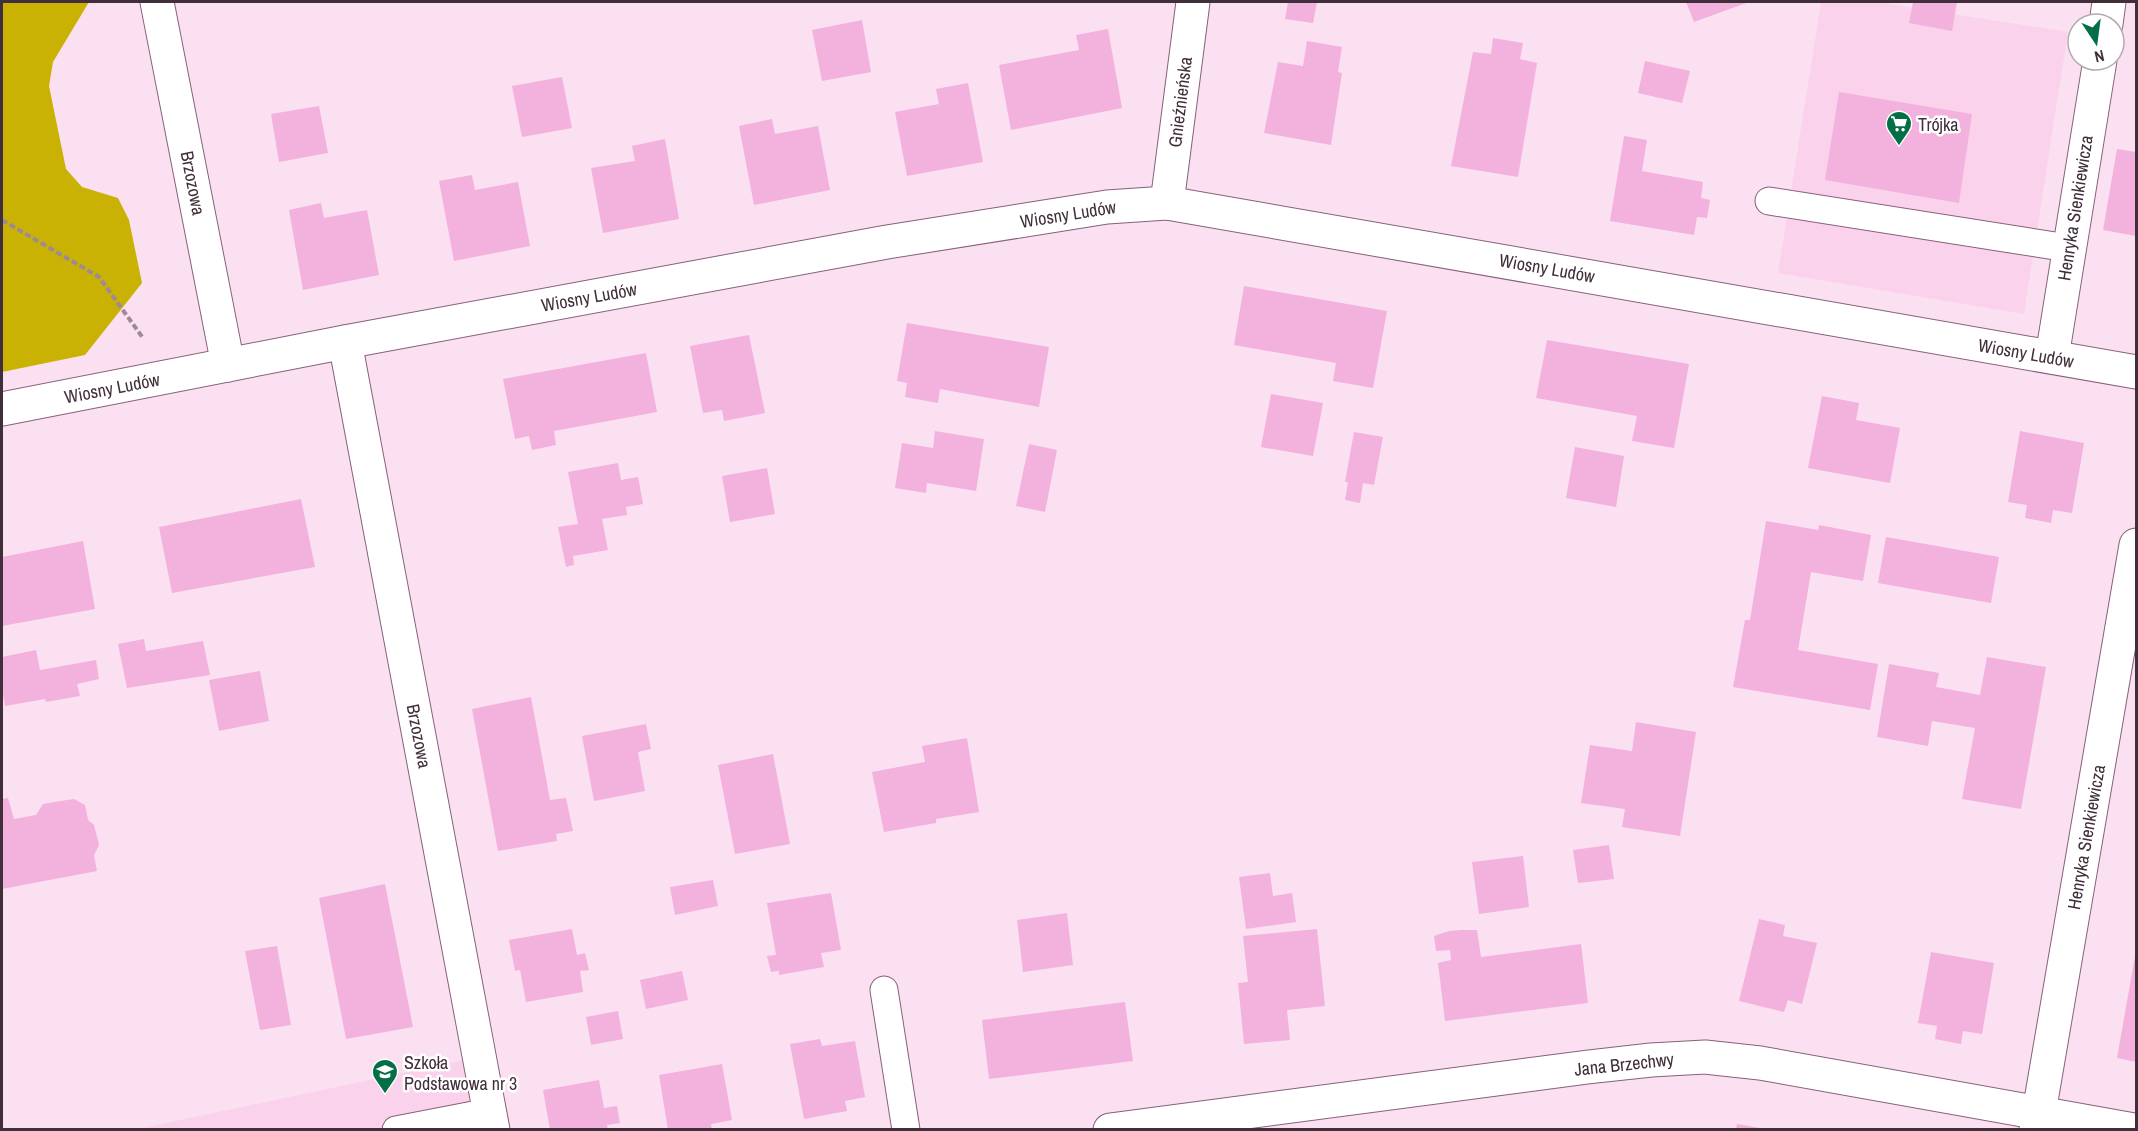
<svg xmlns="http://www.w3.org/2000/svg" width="2138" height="1131" font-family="'Archivo Narrow',sans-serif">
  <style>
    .built { fill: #fbd2ec }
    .forest { fill: #c9b204 }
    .building { fill: #f3b1dd }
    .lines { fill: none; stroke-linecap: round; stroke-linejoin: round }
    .lane-casing { stroke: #87607a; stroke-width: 29 }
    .street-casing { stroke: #87607a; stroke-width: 35 }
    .path { stroke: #9f8997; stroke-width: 4; stroke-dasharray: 6 3; stroke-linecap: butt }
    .lane { stroke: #fff; stroke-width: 27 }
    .street { stroke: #fff; stroke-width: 33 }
    .labels { text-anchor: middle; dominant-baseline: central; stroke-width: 5; stroke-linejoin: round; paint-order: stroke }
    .street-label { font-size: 18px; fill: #402f3b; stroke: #fff }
    .poi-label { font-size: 18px; fill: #402f3b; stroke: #fff; text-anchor: start }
  </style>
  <rect width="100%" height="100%" fill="#fbe0f1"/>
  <!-- built -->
  <g class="built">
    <path d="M1821 2H1877L2068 32 2024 314 1778 273Z"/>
    <path d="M464 1060 476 1130H133Z"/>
  </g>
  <!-- forest -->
  <path class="forest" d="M2 2H89L53 62 49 86 66 169 82 187 118 198 129 220 142 283 85 355 2 372Z"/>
  <!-- building -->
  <g class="building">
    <path d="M1288 2H1317L1313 23 1285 19Z"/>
    <path d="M1686 2H1749L1694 22Z"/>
    <path d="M1913 2H1957L1952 31 1909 23Z"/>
    <path d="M862 20 871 72 822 81 812 30Z"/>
    <path d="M1108 29 1122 108 1011 130 999 65 1079 50 1076 35Z"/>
    <path d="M1493 38 1523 43 1520 59 1537 63 1518 177 1451 166 1473 52 1491 54Z"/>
    <path d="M1307 41 1342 47 1338 72 1342 73 1331 145 1264 133 1278 62 1303 66Z"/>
    <path d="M1645 61 1690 71 1682 103 1638 93Z"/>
    <path d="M562 77 572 128 522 137 512 86Z"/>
    <path d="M968 83 983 162 907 176 895 112 939 104 936 89Z"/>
    <path d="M1839 92 1972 114 1959 203 1825 180Z"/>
    <path d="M319 106 328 153 279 162 271 114Z"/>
    <path d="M772 119 775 134 818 126 830 190 754 205 739 126Z"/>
    <path d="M1624 136 1647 140 1642 171 1703 182 1701 198 1710 200 1707 218 1697 217 1694 235 1610 221Z"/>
    <path d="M665 139 679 219 603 233 591 168 635 161 632 146Z"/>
    <path d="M2117 149 2136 152V236L2103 230Z"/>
    <path d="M472 175 475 190 518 182 530 246 454 261 439 181Z"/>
    <path d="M321 203 324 218 367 210 379 275 303 290 289 210Z"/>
    <path d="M1244 286 1387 311 1373 388 1333 381 1336 363 1234 345Z"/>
    <path d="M907 323 1049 347 1039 407 940 389 938 403 905 397 907 383 897 381Z"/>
    <path d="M749 335 765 413 724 421 722 410 703 413 690 346Z"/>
    <path d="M1547 340 1689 364 1674 448 1632 441 1637 416 1536 398Z"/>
    <path d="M646 353 657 412 554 431 556 445 532 450 529 436 515 439 503 379Z"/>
    <path d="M1271 394 1323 403 1313 456 1261 447Z"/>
    <path d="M1822 396 1859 403 1856 420 1900 428 1890 483 1808 468Z"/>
    <path d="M935 431 984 439 976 491 927 483 926 493 895 488 902 443 933 448Z"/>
    <path d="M2020 431 2084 443 2072 513 2053 510 2051 523 2025 518 2027 505 2008 502Z"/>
    <path d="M1354 432 1383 437 1374 485 1363 483 1360 503 1345 500 1348 482H1345Z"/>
    <path d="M1029 444 1057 450 1045 512 1016 506Z"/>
    <path d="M1575 447 1624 456 1616 507 1566 498Z"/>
    <path d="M618 463 621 480 638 477 643 504 626 507 627 515 602 519 608 550 573 556 574 565 566 567 558 527 578 524 568 472Z"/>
    <path d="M767 468 775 514 730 522 722 476Z"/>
    <path d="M301 499 315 567 172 593 159 527Z"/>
    <path d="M1766 521 1818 530 1819 525 1871 535 1863 581 1811 572 1798 650 1878 664 1870 710 1733 687 1745 620H1750Z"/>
    <path d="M1886 537 1999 557 1991 603 1878 583Z"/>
    <path d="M83 541 95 609 2 626V557Z"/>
    <path d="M144 639 146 651 203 641 210 675 127 688 118 644Z"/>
    <path d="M36 650 40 670 96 660 99 679 77 684 80 696 46 702 45 699 5 706 2 688V657Z"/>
    <path d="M1987 657 2046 667 2021 809 1962 799 1975 728 1932 721 1928 746 1877 737 1889 664 1939 673 1936 687 1980 695Z"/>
    <path d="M260 671 269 721 219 731 209 680Z"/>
    <path d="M531 697 550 800 566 798 573 831 556 834 557 841 498 851 472 709Z"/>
    <path d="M1636 722 1696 732 1680 836 1622 827 1625 809 1581 803 1590 745 1632 751Z"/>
    <path d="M646 724 651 749 638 752 645 791 594 801 582 736Z"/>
    <path d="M967 738 979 812 936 819V823L884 832 872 772 925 762 922 746Z"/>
    <path d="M773 754 790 844 735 854 718 765Z"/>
    <path d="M8 798 14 819 36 815 43 804 67 800 74 799 85 805 88 820 94 825 99 845 94 855 97 871 2 889V799Z"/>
    <path d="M1609 845 1614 879 1578 883 1573 850Z"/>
    <path d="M1523 856 1529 907 1479 914 1472 862Z"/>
    <path d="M1270 873 1273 896 1292 893 1296 922 1246 929 1239 877Z"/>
    <path d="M713 880 718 906 675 915 670 887Z"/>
    <path d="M385 884 413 1027 346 1039 319 898Z"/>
    <path d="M831 893 841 950 821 953 824 967 779 975V971L771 972 767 956 776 955 767 903Z"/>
    <path d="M1067 913 1073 965 1023 972 1017 920Z"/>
    <path d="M1759 919 1785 925 1783 936 1817 943 1802 1004 1788 1000 1784 1012 1739 1001Z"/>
    <path d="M572 929 577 955 585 953 589 970 580 971 583 992 526 1002 520 970 515 971 509 940Z"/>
    <path d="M1317 929 1325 1006 1287 1010 1290 1040 1244 1044 1238 983 1248 982 1243 936Z"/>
    <path d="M1462 930H1477L1481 957 1581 944 1588 1003 1445 1021 1438 963 1451 960 1450 950 1436 951 1434 936 1449 931Z"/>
    <path d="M277 946 291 1025 260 1030 245 951Z"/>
    <path d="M1931 952 1994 963 1982 1034 1963 1031 1961 1044 1935 1039 1937 1026 1918 1023Z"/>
    <path d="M2135 956H2136V1062L2117 1058Z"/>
    <path d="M682 971 688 1000 646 1009 640 980Z"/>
    <path d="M1125 1002 1133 1061 989 1079 982 1020Z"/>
    <path d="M618 1011 623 1039 591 1045 586 1017Z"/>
    <path d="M820 1039 822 1046 855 1041 865 1097 845 1101 847 1111 804 1119 790 1044Z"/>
    <path d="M722 1064 732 1120 711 1124 712 1130H668L659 1075Z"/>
    <path d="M599 1080 604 1108 617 1106 620 1123 607 1125 608 1130H550L543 1090Z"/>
    <path d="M1737 1124 1760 1128V1130H1736Z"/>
  </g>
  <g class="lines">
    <defs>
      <g id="lane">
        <path d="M1769 201 2068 248"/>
        <path d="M884 990 906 1130"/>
        <path d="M396 1130 489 1112"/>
      </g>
      <g id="street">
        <path d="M157 2 228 365"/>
        <path d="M2106 24 2109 2"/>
        <path d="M1167 203 1193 2"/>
        <path d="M345 342 493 1130"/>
        <path d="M2052 357 2100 60"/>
        <path d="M2 409 345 342 887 242 1107 207 1167 203 2136 372"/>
        <path d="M1110 1130 1588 1067 1651 1060 1705 1057 1760 1063 2134 1130"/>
        <path d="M2036 1130 2136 545"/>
      </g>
    </defs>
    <!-- lane casing -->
    <use href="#lane" class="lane-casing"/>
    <!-- street casing -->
    <use href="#street" class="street-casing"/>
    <!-- path -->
    <path class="path" d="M2 220 99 277 143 338"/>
    <!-- lane -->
    <use href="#lane" class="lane"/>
    <!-- street -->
    <use href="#street" class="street"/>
  </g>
  <!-- icons -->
  <defs>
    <symbol id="supermarket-pin" viewBox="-11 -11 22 30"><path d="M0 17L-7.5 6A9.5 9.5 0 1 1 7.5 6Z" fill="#036f47" stroke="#fff"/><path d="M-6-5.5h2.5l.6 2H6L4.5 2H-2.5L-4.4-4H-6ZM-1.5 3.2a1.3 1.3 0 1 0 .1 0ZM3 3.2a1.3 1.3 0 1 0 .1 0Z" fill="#fff"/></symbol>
    <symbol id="school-pin" viewBox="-11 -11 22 30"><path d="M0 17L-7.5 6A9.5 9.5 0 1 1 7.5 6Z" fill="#036f47" stroke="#fff"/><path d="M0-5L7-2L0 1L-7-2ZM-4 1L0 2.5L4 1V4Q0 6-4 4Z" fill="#fff"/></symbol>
  </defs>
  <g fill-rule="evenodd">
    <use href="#supermarket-pin" x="1884" y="109" width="30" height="40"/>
    <use href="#school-pin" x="370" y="1057" width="30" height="40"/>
  </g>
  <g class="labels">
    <!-- street labels -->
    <g class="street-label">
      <text transform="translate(1180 102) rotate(-83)">Gnieźnieńska</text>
      <text transform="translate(193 183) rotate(79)">Brzozowa</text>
      <text transform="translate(2075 208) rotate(-81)">Henryka Sienkiewicza</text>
      <text transform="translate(1068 214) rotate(-9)">Wiosny Ludów</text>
      <text transform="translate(1547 268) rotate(10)">Wiosny Ludów</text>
      <text transform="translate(589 297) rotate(-10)">Wiosny Ludów</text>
      <text transform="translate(2026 353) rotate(10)">Wiosny Ludów</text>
      <text transform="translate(112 388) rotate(-11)">Wiosny Ludów</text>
      <text transform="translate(419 736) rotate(79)">Brzozowa</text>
      <text transform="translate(2086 837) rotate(-80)">Henryka Sienkiewicza</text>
      <text transform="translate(1624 1064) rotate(-6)">Jana Brzechwy</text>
    </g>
    <!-- poi labels -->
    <g class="poi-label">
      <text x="1918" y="124">Trójka</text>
      <text x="404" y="1062">Szkoła<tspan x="404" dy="21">Podstawowa nr 3</tspan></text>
    </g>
  </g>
  <!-- border -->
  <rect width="2138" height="1131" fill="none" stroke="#402f3b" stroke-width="6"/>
  <!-- north arrow -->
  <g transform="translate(2096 42) rotate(167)"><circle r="28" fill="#ffffff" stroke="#b3acb1" stroke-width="1.5"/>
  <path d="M0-4.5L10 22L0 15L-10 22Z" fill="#036f47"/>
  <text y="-9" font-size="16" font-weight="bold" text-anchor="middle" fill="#402f3b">N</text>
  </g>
</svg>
